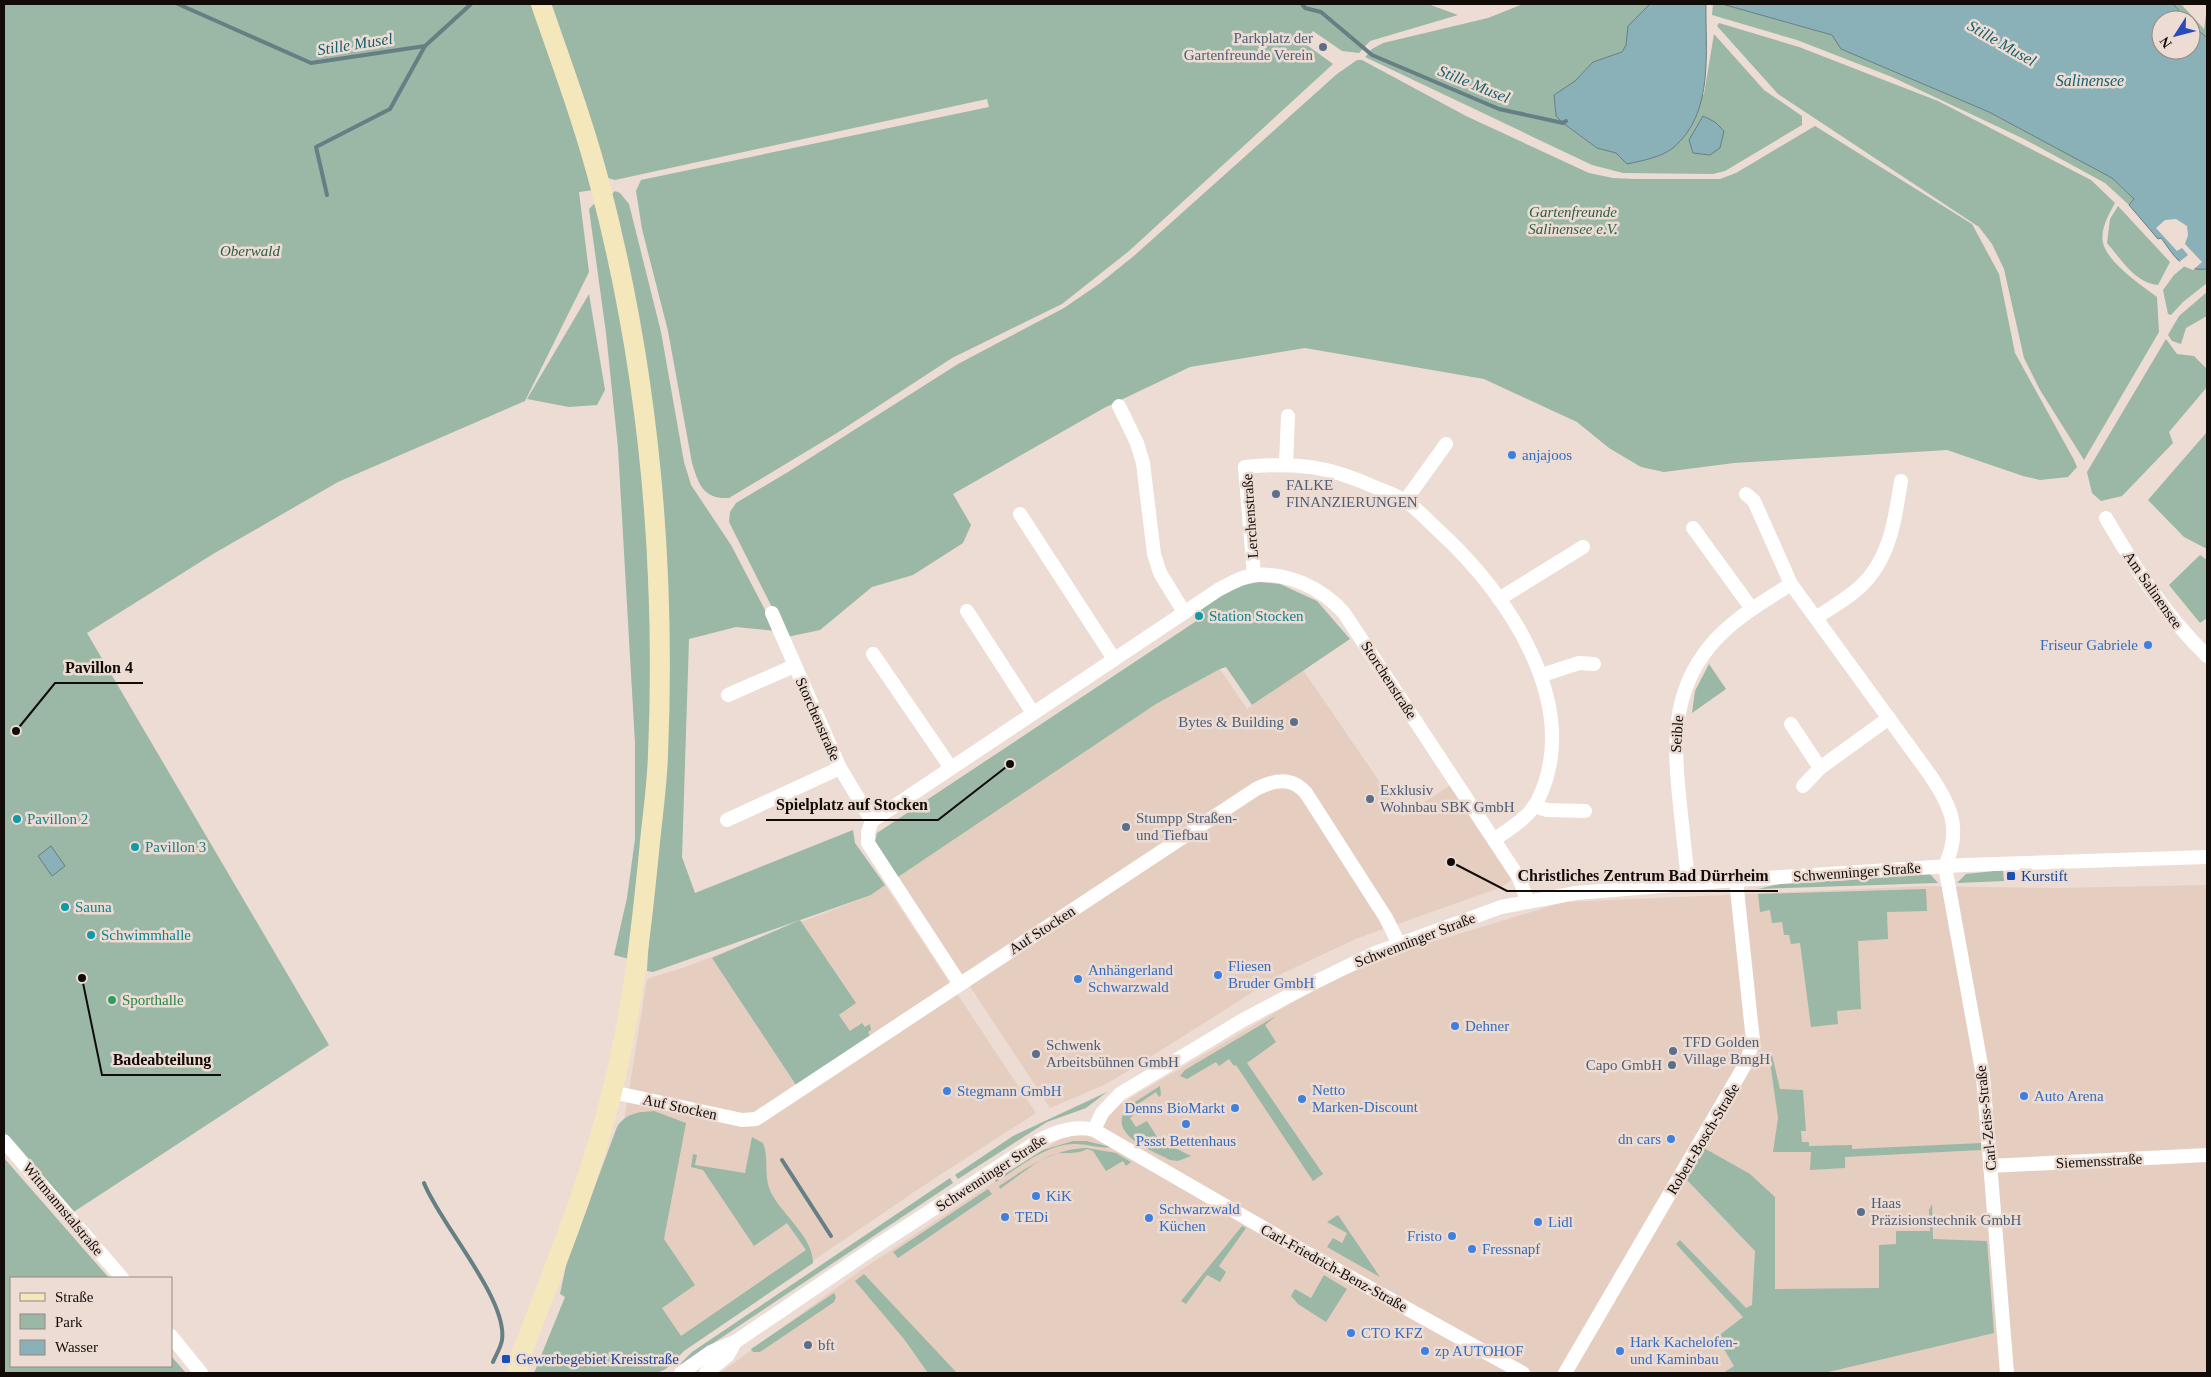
<svg xmlns="http://www.w3.org/2000/svg" width="2211" height="1377" font-family="'Times New Roman',serif">
  <style>
    .built { fill: #e5cec0 }
    .green { fill: #9bb7a5 }
    .water { fill: #8ab0b8; stroke: #667f84 }
    .pier { fill: #ecdcd3 }
    .lines { fill: none; stroke-linecap: round; stroke-linejoin: round }
    .stream { stroke: #667f84; stroke-width: 4 }
    .street { stroke: #fff; stroke-width: 14 }
    .secondary { stroke: #f5e7bc; stroke-width: 20 }
    .service-dot { fill: #5c6f8a; stroke: #ecdcd3; stroke-width: 2 }
    .shop-dot { fill: #3f7fe0; stroke: #ecdcd3; stroke-width: 2 }
    .culture-dot { fill: #0f9aa8; stroke: #ecdcd3; stroke-width: 2 }
    .transit-dot { fill: #1a4fb4; stroke: #ecdcd3; stroke-width: 2 }
    .leisure-dot { fill: #2e9e5b; stroke: #ecdcd3; stroke-width: 2 }
    .labels { text-anchor: middle; dominant-baseline: central; stroke-width: 5; stroke-linejoin: round; paint-order: stroke }
    .service-label { font-size: 15px; fill: #4e5e75; stroke: #ecdcd3; text-anchor: start }
    .park-label { font-size: 15px; font-style: italic; fill: #2c5f43; stroke: #ecdcd3 }
    .shop-label { font-size: 15px; fill: #366cbe; stroke: #ecdcd3; text-anchor: start }
    .street-label { font-size: 15px; fill: #120c09; stroke: #ecdcd3 }
    .culture-label { font-size: 15px; fill: #0d838f; stroke: #ecdcd3; text-anchor: start }
    .transit-label { font-size: 15px; fill: #164399; stroke: #ecdcd3; text-anchor: start }
    .leisure-label { font-size: 15px; fill: #27864d; stroke: #ecdcd3; text-anchor: start }
    .water-label { font-size: 16px; font-style: italic; fill: #16616e; stroke: #ecdcd3 }
    .leader { fill: none; stroke: #120c09; stroke-width: 2 }
    .callout-dot { fill: #120c09; stroke: #ecdcd3; stroke-width: 2 }
    .callout-label { font-size: 16px; text-anchor: middle; font-weight: bold; fill: #120c09; stroke: #ecdcd3; stroke-width: 5; stroke-linejoin: round; paint-order: stroke }
  </style>
  <rect width="100%" height="100%" fill="#ecdcd3"/>
  <!-- built -->
  <g class="built">
    <path d="M1220 669 1247 709 1303 670 1403 816 1452 784 1513 878 1502 887 1358 938 1283 973 1133 1068 1104 1085 1050 1108 898 877 1156 704Z"/>
    <path d="M885 885 1036 1113 929 1182 671 1357 605 1238 647 979 688 966 871 895Z"/>
    <path d="M2207 885V1373H720L861 1270 1042 1150 1293 1002 1345 975 1419 946 1564 902 1927 886 2056 888Z"/>
  </g>
  <!-- green -->
  <g class="green">
    <path d="M4 4H541L601 189 579 192 589 272 525 401 338 482 213 554 87 633 329 1045 69 1215 4 1141Z"/>
    <path d="M550 4H1428L1458 15 1370 41 1359 53 1342 51 1313 31 1304 43 1333 64 1129 251 1062 304 952 358 837 433 729 498C703 499 699 485 692 463L668 331 642 229 636 191 641 180 989 107 987 99 615 180 608 178Z"/>
    <path d="M1523 4H1650L1628 26 1626 45 1622 52 1593 62 1575 81 1554 95 1556 116 1563 123 1597 148 1616 153 1627 164 1704 94 1714 34 1764 90 1802 116V125L1725 171 1713 174 1623 173 1592 165 1365 57 1372 49 1383 43 1488 18Z"/>
    <path d="M1713 4H1722L1832 35 1842 49 1989 112 2112 178 2134 199 2129 205 2105 183 2024 139 1892 77 1797 40 1712 15Z"/>
    <path d="M2173 4H2181L2204 29 2207 7V38Z"/>
    <path d="M1719 23 1799 47 1938 101 2091 180 2115 203C2109 214 2100 229 2103 243 2108 263 2141 285 2157 297L2159 332 2084 460 2040 390 2024 358 2004 269 1992 244 1979 227 1778 94 1717 26Z"/>
    <path d="M1357 60H1362L1466 116 1589 173 1613 178 1635 179H1720L1736 173 1815 126 1972 224 1999 274 2015 353 2074 460 2077 467 2068 477 2040 480 2023 476 1947 450 1734 463 1664 472 1641 467 1609 448 1577 422 1484 379 1305 348 1190 367 1104 408 953 494 971 525 963 543 913 575 872 587 820 630 787 637 729 522 730 512 736 503 788 472 958 364 1064 308 1099 284 1135 255 1337 74Z"/>
    <path d="M615 191 620 193 629 204 661 332 684 462 691 485 731 545 776 631 736 627 689 639 682 857 695 893 853 830 855 843 885 885 871 895 653 972 647 971 668 613 611 195Z"/>
    <path d="M594 204 599 208 642 422 656 772 629 959 614 955 627 898 635 839V743L618 448 606 333 589 209Z"/>
    <path d="M2118 206 2170 262 2158 285C2135 283 2121 259 2107 243L2110 219Z"/>
    <path d="M2186 265 2207 269V283L2183 302 2171 315 2168 314 2163 290 2174 275Z"/>
    <path d="M2207 292V316L2186 328 2181 344 2172 341 2168 335 2179 316Z"/>
    <path d="M589 294 605 390 597 405 569 407 527 399Z"/>
    <path d="M2166 339 2177 354 2194 356 2207 369V387L2169 432 2173 443 2122 496 2101 501 2092 493 2087 472Z"/>
    <path d="M2207 432V549L2184 537 2148 500Z"/>
    <path d="M2200 555 2207 560V618L2200 623 2169 585Z"/>
    <path d="M1260 582 1280 584 1317 601 1350 639 1252 705 1226 667 1220 669 1156 704 898 877 875 842 877 833 1204 616 1200 609 1231 587Z"/>
    <path d="M1709 664 1726 689 1692 713 1695 691Z"/>
    <path d="M2003 870 2004 881 1957 883 1966 874Z"/>
    <path d="M1926 873 1931 875 1938 883 1758 889 1795 880Z"/>
    <path d="M1926 889 1927 911 1887 912 1888 939 1858 941 1861 1009 1837 1011 1838 1024 1811 1027 1800 943 1791 944 1789 935H1784L1782 922 1772 923 1770 910 1760 912 1758 894Z"/>
    <path d="M800 920 856 1003 839 1015 850 1031 862 1023 865 1027 870 1024 871 1030 868 1032 870 1036 796 1085 712 958Z"/>
    <path d="M1276 1016 1265 1025 1276 1042 1247 1063 1323 1174 1313 1181 1236 1065 1234 1066 1229 1059 1219 1066 1216 1062 1187 1079 1180 1076 1185 1070Z"/>
    <path d="M1769 1055H1772L1780 1089 1803 1090 1806 1131H1801L1802 1142H1809V1146L1852 1145V1149L1981 1143V1150L1845 1157V1168L1810 1170 1811 1152H1773L1778 1118Z"/>
    <path d="M1160 1086 1161 1095 1159 1097 1156 1092 1135 1106 1138 1111 1130 1118 1136 1127 1147 1121 1159 1140 1191 1156 1178 1161 1170 1160C1152 1150 1106 1135 1127 1107Z"/>
    <path d="M1107 1092 1086 1108 1047 1122 958 1179 955 1175 1013 1136Z"/>
    <path d="M654 1111 686 1123 664 1239 695 1285 662 1308 681 1336 806 1250 787 1223 754 1246 703 1170 691 1167 693 1154 697 1155 695 1165 745 1173 752 1137 763 1143C770 1161 762 1178 773 1196 785 1217 813 1238 813 1263L684 1351 666 1369 657 1373H534L565 1297 560 1294 567 1261 617 1127C626 1113 638 1112 654 1111Z"/>
    <path d="M1073 1141H1086L1111 1147C1101 1149 1085 1143 1073 1144 1044 1145 1019 1168 996 1182L995 1180 1043 1150Z"/>
    <path d="M1087 1148 1116 1153 1131 1162 1126 1166 1123 1161 1106 1171 1093 1151 1087 1149C1076 1156 1062 1150 1049 1156 1032 1164 1016 1178 1000 1189L999 1186C1027 1168 1052 1149 1087 1148Z"/>
    <path d="M1704 1148 1750 1174 1775 1197V1289L1879 1288V1245L1896 1244V1231H1930L1929 1210 1932 1204 1933 1239 1987 1241 1994 1333 1824 1373H1723L1734 1366 1717 1337 1743 1317 1676 1244 1680 1240 1746 1308 1752 1305 1755 1251 1686 1179Z"/>
    <path d="M4 1158 109 1278H11V1366H171V1356L186 1373H4Z"/>
    <path d="M950 1178 953 1183 676 1368 692 1352Z"/>
    <path d="M988 1189 992 1194 898 1258 893 1252Z"/>
    <path d="M1338 1215 1380 1277 1327 1247 1333 1238 1342 1243 1347 1233 1327 1222Z"/>
    <path d="M1242 1226 1246 1228 1219 1266 1226 1272 1220 1282 1207 1275 1186 1304 1181 1301Z"/>
    <path d="M864 1274 957 1373H928L904 1339 855 1281Z"/>
    <path d="M1324 1275 1347 1289 1326 1322 1298 1304 1291 1296 1295 1289 1311 1298Z"/>
    <path d="M834 1293 836 1297 834 1302 760 1352H753L751 1349Z"/>
  </g>
  <!-- water -->
  <g class="water">
    <path d="M1650 4H1706C1705 50 1715 113 1673 148 1662 157 1641 161 1627 164L1616 153 1597 148 1563 123 1556 116 1554 95 1575 81 1593 62 1622 52 1626 45 1628 26Z"/>
    <path d="M1722 4H2173L2188 20H2161V50H2191V23L2207 38V269C2180 272 2173 253 2161 238L2158 239 2129 205 2134 199 2112 178 1989 112 1841 49 1832 35Z"/>
    <path d="M1703 116 1715 122 1724 131 1720 148 1710 155 1693 153 1689 140Z"/>
    <path d="M51 846 65 866 52 876 38 856Z"/>
  </g>
  <!-- pier -->
  <path class="pier" d="M2176 219 2187 226 2188 235 2185 244 2202 262 2193 270 2183 266 2179 262 2188 255 2182 248 2177 251 2156 228 2165 220Z"/>
  <g class="lines">
    <!-- stream -->
    <g class="stream">
      <path d="M178 4 311 63 425 46 471 4"/>
      <path d="M1302 4 1305 8 1321 12 1372 55 1499 109 1563 123 1566 121"/>
      <path d="M327 195 316 147 390 109 425 46"/>
      <path d="M782 1160 831 1236"/>
      <path d="M424 1183C440 1224 508 1299 502 1340 501 1347 496 1355 493 1362"/>
    </g>
    <!-- street -->
    <g class="street">
      <path d="M1119 406 1137 443 1143 463 1154 554 1160 573 1184 612"/>
      <path d="M1286 464 1288 416"/>
      <path d="M1746 494 1754 501 1791 584 1930 775C1951 806 1962 829 1945 866L1983 1076 2007 1373"/>
      <path d="M1405 501 1446 444"/>
      <path d="M1020 514 1114 659"/>
      <path d="M2106 518C2135 568 2165 615 2207 656"/>
      <path d="M1693 528 1752 609"/>
      <path d="M1254 575 1245 467C1297 462 1329 466 1377 488 1386 492 1396 495 1405 501 1417 508 1428 521 1439 531 1507 593 1584 705 1538 800 1530 817 1509 829 1494 840"/>
      <path d="M1499 599 1583 547"/>
      <path d="M967 611 1033 713"/>
      <path d="M772 613 840 768 872 821"/>
      <path d="M1816 618C1830 608 1847 599 1860 587 1890 559 1895 520 1901 481"/>
      <path d="M873 654 951 768"/>
      <path d="M1542 675 1579 663 1594 664"/>
      <path d="M728 695 794 666"/>
      <path d="M1791 724 1820 768 1889 718"/>
      <path d="M1803 786 1820 768"/>
      <path d="M1534 806 1547 810 1585 811"/>
      <path d="M727 820 840 768"/>
      <path d="M1689 885C1685 858 1683 832 1680 805 1674 748 1670 694 1710 646 1732 619 1763 602 1791 584"/>
      <path d="M960 984 868 843V832L872 821 1218 590C1229 584 1241 577 1254 575 1288 572 1322 588 1344 613L1519 878 1528 902"/>
      <path d="M612 1092 742 1120 756 1119 1256 789C1274 780 1291 776 1306 793L1386 918 1399 944"/>
      <path d="M1094 1130 1102 1113 1120 1094 1243 1020 1311 984 1375 953 1501 907 1576 893 1736 880 1965 865 2207 857"/>
      <path d="M4 1141 122 1278"/>
      <path d="M1990 1166 2207 1155"/>
      <path d="M171 1336 201 1373"/>
      <path d="M681 1373 711 1352 735 1342 878 1245 1038 1141C1055 1132 1075 1125 1094 1130L1305 1252 1523 1373"/>
      <path d="M706 1373 728 1355 735 1342"/>
      <path d="M1565 1373 1746 1063 1753 1041 1736 880"/>
    </g>
    <!-- secondary -->
    <path class="secondary" d="M517 1373 521 1355C554 1268 590 1182 612 1092 632 1013 641 933 649 852 652 819 657 787 658 755 666 564 649 374 601 189 585 126 562 65 541 4"/>
  </g>
  <!-- markers -->
  <g class="service-dot">
    <circle cx="1323" cy="47" r="5"/>
    <circle cx="1276" cy="494" r="5"/>
    <circle cx="1294" cy="722" r="5"/>
    <circle cx="1370" cy="799" r="5"/>
    <circle cx="1126" cy="827" r="5"/>
    <circle cx="1673" cy="1051" r="5"/>
    <circle cx="1036" cy="1054" r="5"/>
    <circle cx="1672" cy="1065" r="5"/>
    <circle cx="1861" cy="1212" r="5"/>
    <circle cx="808" cy="1345" r="5"/>
  </g>
  <g class="shop-dot">
    <circle cx="1512" cy="455" r="5"/>
    <circle cx="2148" cy="645" r="5"/>
    <circle cx="1218" cy="975" r="5"/>
    <circle cx="1078" cy="979" r="5"/>
    <circle cx="1455" cy="1026" r="5"/>
    <circle cx="947" cy="1091" r="5"/>
    <circle cx="2024" cy="1096" r="5"/>
    <circle cx="1302" cy="1099" r="5"/>
    <circle cx="1235" cy="1108" r="5"/>
    <circle cx="1186" cy="1124" r="5"/>
    <circle cx="1671" cy="1139" r="5"/>
    <circle cx="1036" cy="1196" r="5"/>
    <circle cx="1005" cy="1217" r="5"/>
    <circle cx="1149" cy="1218" r="5"/>
    <circle cx="1538" cy="1222" r="5"/>
    <circle cx="1452" cy="1236" r="5"/>
    <circle cx="1472" cy="1249" r="5"/>
    <circle cx="1351" cy="1333" r="5"/>
    <circle cx="1425" cy="1351" r="5"/>
    <circle cx="1620" cy="1351" r="5"/>
  </g>
  <g class="culture-dot">
    <circle cx="1199" cy="616" r="5"/>
    <circle cx="17" cy="819" r="5"/>
    <circle cx="135" cy="847" r="5"/>
    <circle cx="65" cy="907" r="5"/>
    <circle cx="91" cy="935" r="5"/>
  </g>
  <g class="transit-dot">
    <rect x="2006" y="871" width="10" height="10" rx="2.5"/>
    <rect x="501" y="1354" width="10" height="10" rx="2.5"/>
  </g>
  <circle class="leisure-dot" cx="112" cy="1000" r="5"/>
  <g class="labels">
    <!-- service labels -->
    <g class="service-label">
      <text x="1313" y="38" text-anchor="end">Parkplatz der<tspan x="1313" dy="17">Gartenfreunde Verein</tspan></text>
      <text x="1286" y="485">FALKE<tspan x="1286" dy="17">FINANZIERUNGEN</tspan></text>
      <text x="1284" y="722" text-anchor="end">Bytes &amp; Building</text>
      <text x="1380" y="790">Exklusiv<tspan x="1380" dy="17">Wohnbau SBK GmbH</tspan></text>
      <text x="1136" y="818">Stumpp Straßen-<tspan x="1136" dy="17">und Tiefbau</tspan></text>
      <text x="1683" y="1042">TFD Golden<tspan x="1683" dy="17">Village BmgH</tspan></text>
      <text x="1046" y="1045">Schwenk<tspan x="1046" dy="17">Arbeitsbühnen GmbH</tspan></text>
      <text x="1662" y="1065" text-anchor="end">Capo GmbH</text>
      <text x="1871" y="1203">Haas<tspan x="1871" dy="17">Präzisionstechnik GmbH</tspan></text>
      <text x="818" y="1345">bft</text>
    </g>
    <!-- park labels -->
    <g class="park-label">
      <text x="1573" y="212">Gartenfreunde<tspan x="1573" dy="17">Salinensee e.V.</tspan></text>
      <text x="250" y="251">Oberwald</text>
    </g>
    <!-- shop labels -->
    <g class="shop-label">
      <text x="1522" y="455">anjajoos</text>
      <text x="2138" y="645" text-anchor="end">Friseur Gabriele</text>
      <text x="1228" y="966">Fliesen<tspan x="1228" dy="17">Bruder GmbH</tspan></text>
      <text x="1088" y="970">Anhängerland<tspan x="1088" dy="17">Schwarzwald</tspan></text>
      <text x="1465" y="1026">Dehner</text>
      <text x="1312" y="1090">Netto<tspan x="1312" dy="17">Marken-Discount</tspan></text>
      <text x="957" y="1091">Stegmann GmbH</text>
      <text x="2034" y="1096">Auto Arena</text>
      <text x="1225" y="1108" text-anchor="end">Denns BioMarkt</text>
      <text x="1661" y="1139" text-anchor="end">dn cars</text>
      <text x="1186" y="1141" text-anchor="middle">Pssst Bettenhaus</text>
      <text x="1046" y="1196">KiK</text>
      <text x="1159" y="1209">Schwarzwald<tspan x="1159" dy="17">Küchen</tspan></text>
      <text x="1015" y="1217">TEDi</text>
      <text x="1548" y="1222">Lidl</text>
      <text x="1442" y="1236" text-anchor="end">Fristo</text>
      <text x="1482" y="1249">Fressnapf</text>
      <text x="1361" y="1333">CTO KFZ</text>
      <text x="1630" y="1342">Hark Kachelofen-<tspan x="1630" dy="17">und Kaminbau</tspan></text>
      <text x="1435" y="1351">zp AUTOHOF</text>
    </g>
    <!-- street labels -->
    <g class="street-label">
      <text transform="translate(1250 516) rotate(-94)">Lerchenstraße</text>
      <text transform="translate(2153 590) rotate(55)">Am Salinensee</text>
      <text transform="translate(1389 680) rotate(57)">Storchenstraße</text>
      <text transform="translate(818 719) rotate(66)">Storchenstraße</text>
      <text transform="translate(1677 734) rotate(-86)">Seible</text>
      <text transform="translate(1857 872) rotate(-4)">Schwenninger Straße</text>
      <text transform="translate(1042 930) rotate(-33)">Auf Stocken</text>
      <text transform="translate(1415 940) rotate(-21)">Schwenninger Straße</text>
      <text transform="translate(680 1107) rotate(12)">Auf Stocken</text>
      <text transform="translate(1986 1118) rotate(-96)">Carl-Zeiss-Straße</text>
      <text transform="translate(1703 1139) rotate(-59)">Robert-Bosch-Straße</text>
      <text transform="translate(2099 1161) rotate(-3)">Siemensstraße</text>
      <text transform="translate(991 1173) rotate(-33)">Schwenninger Straße</text>
      <text transform="translate(63 1209) rotate(50)">Wittmannstalstraße</text>
      <text transform="translate(1334 1268) rotate(29)">Carl-Friedrich-Benz-Straße</text>
    </g>
    <!-- culture labels -->
    <g class="culture-label">
      <text x="1209" y="616">Station Stocken</text>
      <text x="27" y="819">Pavillon 2</text>
      <text x="145" y="847">Pavillon 3</text>
      <text x="75" y="907">Sauna</text>
      <text x="101" y="935">Schwimmhalle</text>
    </g>
    <!-- transit labels -->
    <g class="transit-label">
      <text x="2021" y="876">Kurstift</text>
      <text x="516" y="1359">Gewerbegebiet Kreisstraße</text>
    </g>
    <!-- leisure labels -->
    <g class="leisure-label">
      <text x="122" y="1000">Sporthalle</text>
    </g>
    <!-- water labels -->
    <g class="water-label">
      <text transform="translate(2002 43) rotate(30)">Stille Musel</text>
      <text transform="translate(355 44) rotate(-9)">Stille Musel</text>
      <text x="2090" y="80">Salinensee</text>
      <text transform="translate(1474 84) rotate(22)">Stille Musel</text>
    </g>
  </g>
  <!-- callouts -->
  <path class="leader" d="M16 731L55 683H143M1010 764L938 820H766M1451 862L1507 891H1778M82 978L102 1075H221"/>
  <g class="callout-dot">
    <circle cx="16" cy="731" r="5"/>
    <circle cx="1010" cy="764" r="5"/>
    <circle cx="1451" cy="862" r="5"/>
    <circle cx="82" cy="978" r="5"/>
  </g>
  <g class="callout-label">
    <text x="99" y="673">Pavillon 4</text>
    <text x="852" y="810">Spielplatz auf Stocken</text>
    <text x="1643" y="881">Christliches Zentrum Bad Dürrheim</text>
    <text x="162" y="1065">Badeabteilung</text>
  </g>
  <!-- border -->
  <rect width="2211" height="1377" fill="none" stroke="#120c09" stroke-width="10"/>
  <!-- legend -->
  <rect x="10" y="1277" width="162" height="90" fill="#ecdcd3" stroke="#958982"/>
  <rect x="20" y="1293" width="25" height="8" fill="#f5e7bc" stroke="#958982"/>
  <text x="55" y="1302" font-size="15" fill="#120c09">Straße</text>
  <rect x="20" y="1314" width="25" height="15" fill="#9bb7a5" stroke="#958982"/>
  <text x="55" y="1327" font-size="15" fill="#120c09">Park</text>
  <rect x="20" y="1340" width="25" height="15" fill="#8ab0b8" stroke="#958982"/>
  <text x="55" y="1352" font-size="15" fill="#120c09">Wasser</text>
  <!-- north arrow -->
  <g transform="translate(2176 35) rotate(234)"><circle r="24" fill="#ecdcd3" stroke="#958982"/>
  <path d="M0-4L9 19L0 12L-9 19Z" fill="#284cbb"/>
  <text y="-8" font-size="14" font-weight="bold" text-anchor="middle" fill="#120c09">N</text>
  </g>
</svg>
